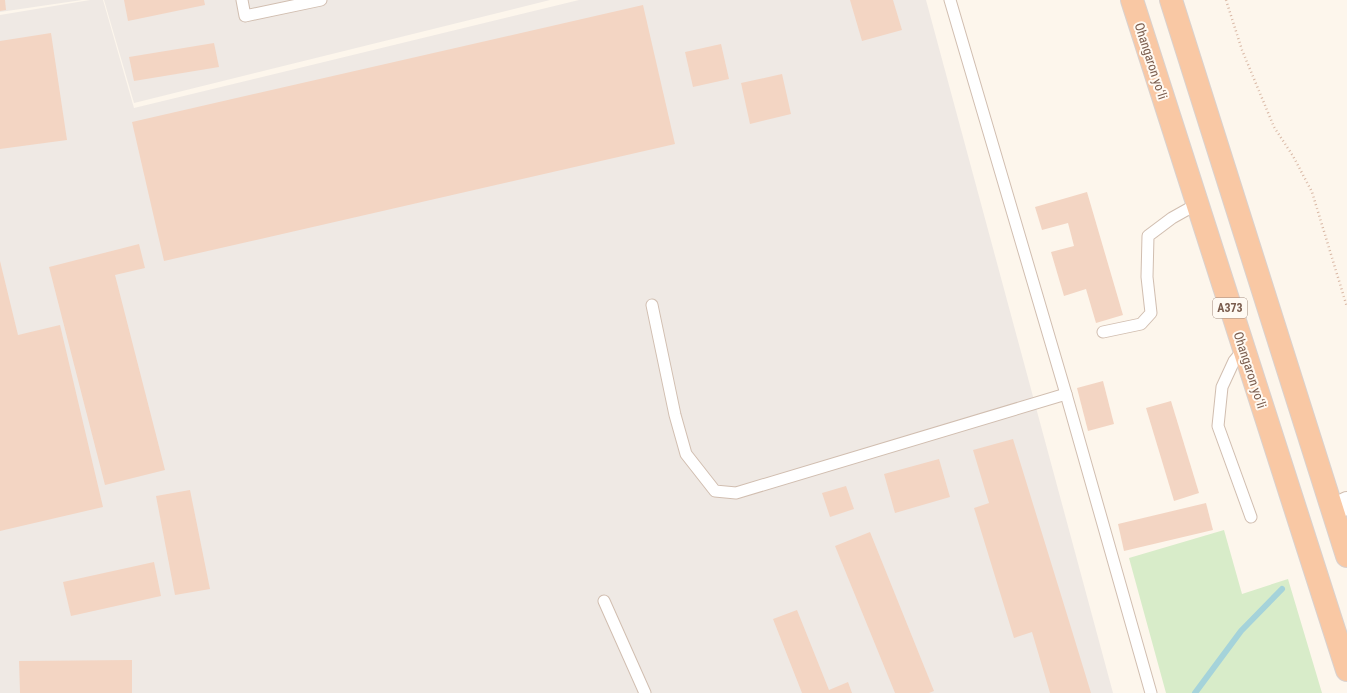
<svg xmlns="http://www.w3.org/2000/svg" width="1347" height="693" font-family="'Roboto Condensed',sans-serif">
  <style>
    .industrial { fill: #efe9e4 }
    .green { fill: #d8ecc9 }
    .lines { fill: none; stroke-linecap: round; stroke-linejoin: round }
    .stream { stroke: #a5d3da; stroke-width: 6 }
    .building { fill: #f3d5c3 }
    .service-casing { stroke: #d1beb0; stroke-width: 13 }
    .minor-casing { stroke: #d1beb0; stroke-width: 24 }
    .trunk-casing { stroke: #dad1cd; stroke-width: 24 }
    .path { stroke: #d9b8a5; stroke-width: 2.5; stroke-dasharray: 1 3; stroke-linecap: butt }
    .service { stroke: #fff; stroke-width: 11 }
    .minor { stroke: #fff; stroke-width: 22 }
    .trunk { stroke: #f9c8a4; stroke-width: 22 }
    .labels { text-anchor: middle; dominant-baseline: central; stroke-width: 4; stroke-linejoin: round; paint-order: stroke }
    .shield { fill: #fffaf3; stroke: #a28b7f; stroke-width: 1 }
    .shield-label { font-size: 12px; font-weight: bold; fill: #7a5c4d }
    .street-label { font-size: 13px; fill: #7a5c4d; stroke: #fffaf3 }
  </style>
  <rect width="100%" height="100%" fill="#fdf6ec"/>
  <!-- industrial -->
  <g class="industrial">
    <path d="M0 0H82L0 12Z"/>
    <path d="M90 0H103L134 108 579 0H926L1113 693H0V15Z"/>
    <path d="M104 0H550L134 103Z"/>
  </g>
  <!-- green -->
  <path class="green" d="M1224 530 1242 594 1288 579 1322 693H1166L1129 558Z"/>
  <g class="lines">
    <!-- stream -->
    <path class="stream" d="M1195 693 1241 631 1282 589"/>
  </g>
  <!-- building -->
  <g class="building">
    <path d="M0 0H5L6 10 0 11Z"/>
    <path d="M124 0H204L205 5 128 21Z"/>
    <path d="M850 0H893L902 30 862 41Z"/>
    <path d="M643 5 675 144 164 261 132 122Z"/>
    <path d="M51 33 67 140 0 149V41Z"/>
    <path d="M214 43 219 67 134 81 129 57Z"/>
    <path d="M721 44 729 79 693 87 685 52Z"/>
    <path d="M782 74 791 114 750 124 741 83Z"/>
    <path d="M1087 192 1123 315 1096 323 1086 289 1064 296 1051 252 1074 246 1068 223 1042 230 1035 207Z"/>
    <path d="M139 244 145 268 115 275 165 470 105 485 49 267Z"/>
    <path d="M0 261 18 335 60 325 103 507 0 531Z"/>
    <path d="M1103 381 1114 424 1088 431 1077 388Z"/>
    <path d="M1171 401 1199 493 1174 501 1146 408Z"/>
    <path d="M1013 439 1069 621 1091 693H1050L1032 632 1014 638 974 508 989 503 973 450Z"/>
    <path d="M939 459 950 497 895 513 884 474Z"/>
    <path d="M846 486 854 509 830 517 822 493Z"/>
    <path d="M190 490 210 589 175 595 156 496Z"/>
    <path d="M1206 503 1213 530 1124 551 1118 524Z"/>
    <path d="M870 532 934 691 929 693H895L835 546Z"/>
    <path d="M154 562 161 596 71 616 63 582Z"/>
    <path d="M797 610 829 690 848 682 852 693H802L773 619Z"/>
    <path d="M132 660V693H20L19 661Z"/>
  </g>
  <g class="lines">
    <defs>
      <g id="service">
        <path d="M242 0 245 16 321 0"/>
        <path d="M950 0 1066 394 1151 693"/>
        <path d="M652 305 675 415 686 454 715 491 736 493 1066 394"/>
        <path d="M1103 332 1141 324 1151 313 1147 277 1148 236 1172 218 1197 204"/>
        <path d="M1244 349 1234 361 1222 387 1218 426 1251 517"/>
        <path d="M604 601 645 693"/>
      </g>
      <path id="minor" d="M1333 510 1347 503"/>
      <g id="trunk">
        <path d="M1132 0 1347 670"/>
        <path d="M1171 0 1347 556"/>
      </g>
    </defs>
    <!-- service casing -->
    <use href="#service" class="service-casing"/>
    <!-- minor casing -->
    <use href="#minor" class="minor-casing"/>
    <!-- trunk casing -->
    <use href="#trunk" class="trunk-casing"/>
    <!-- path -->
    <path class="path" d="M1226 0 1242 50 1274 127 1293 156 1312 192 1347 307"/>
    <!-- service -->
    <use href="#service" class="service"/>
    <!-- minor -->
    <use href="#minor" class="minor"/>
    <!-- trunk -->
    <use href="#trunk" class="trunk"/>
  </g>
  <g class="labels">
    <!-- shield labels -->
    <rect class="shield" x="1213" y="298" width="34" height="20" rx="3"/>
    <g class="shield-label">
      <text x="1230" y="308">A373</text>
    </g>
    <!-- street labels -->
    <g class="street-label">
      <text transform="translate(1151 61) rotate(72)">Ohangaron yoʻli</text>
      <text transform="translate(1250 370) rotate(72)">Ohangaron yoʻli</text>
    </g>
  </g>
</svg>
